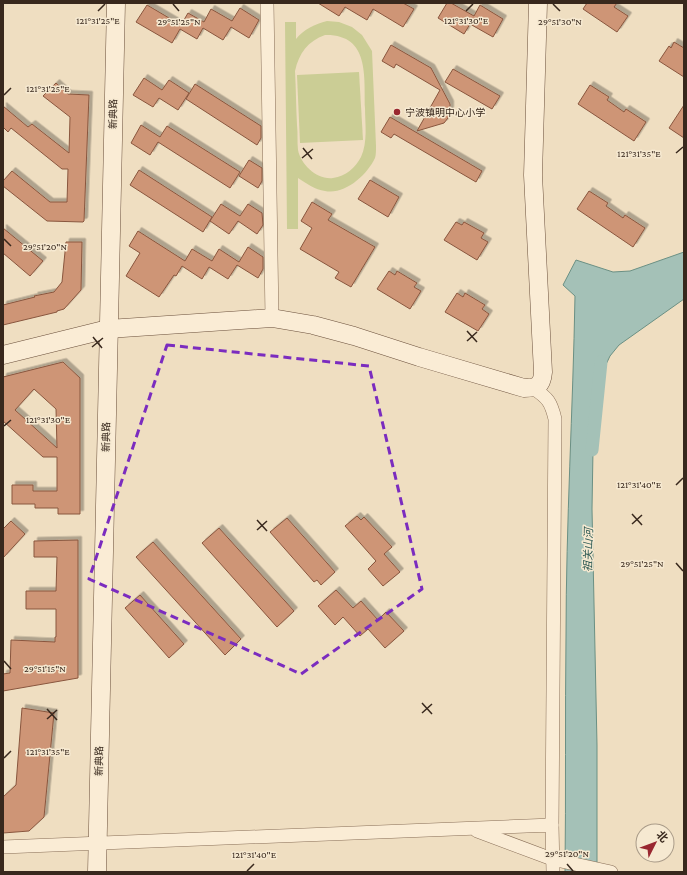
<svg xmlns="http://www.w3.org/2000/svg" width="687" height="875" font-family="'Crimson Pro','Noto Sans SC',serif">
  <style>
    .grass { fill: #cbcd95; fill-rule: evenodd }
    .water { fill: #a4c1b7; stroke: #6b9084 }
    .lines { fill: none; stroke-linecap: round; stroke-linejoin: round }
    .canal { stroke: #a4c1b7; stroke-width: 13 }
    .building { fill: #ce9576; stroke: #89563e; fill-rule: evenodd; filter: url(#shadow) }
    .street-casing { stroke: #896f58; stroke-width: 14 }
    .secondary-casing { stroke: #6b503c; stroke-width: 19 }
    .street { stroke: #faecd5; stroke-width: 13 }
    .secondary { stroke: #faecd5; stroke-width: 18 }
    .marked { fill: none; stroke: #7b2cbf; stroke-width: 3; stroke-dasharray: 8 5; stroke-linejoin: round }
    .ticks { fill: none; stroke: #38281d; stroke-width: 1.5 }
    .poi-dot { fill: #992730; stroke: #f6e9d1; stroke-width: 1.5 }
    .labels { text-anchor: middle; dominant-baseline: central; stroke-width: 3; stroke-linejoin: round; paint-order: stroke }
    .poi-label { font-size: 10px; fill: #38281d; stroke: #f6e9d1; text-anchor: start }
    .street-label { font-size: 10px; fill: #38281d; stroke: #f6e9d1 }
    .water-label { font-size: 11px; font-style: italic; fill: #2c5953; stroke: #f6e9d1 }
    .ticks-label { font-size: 10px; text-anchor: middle; fill: #38281d; stroke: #f6e9d1; stroke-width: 3; stroke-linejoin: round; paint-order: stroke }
  </style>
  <defs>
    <filter id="shadow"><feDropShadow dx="3.5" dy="-3.5" stdDeviation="0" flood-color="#0004"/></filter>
  </defs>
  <rect width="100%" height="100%" fill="#efdec1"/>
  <!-- grass -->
  <g class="grass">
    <path d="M327 21 339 22 352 27 362 35 372 51 376 146C376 150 376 155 375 158 367 175 345 195 325 191 315 190 306 183 298 178V229H287L285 22H296V39C304 29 315 24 327 21ZM325 35C370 34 364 77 365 108 365 124 368 142 361 157 355 168 346 176 333 178 317 180 301 165 298 150 297 142 298 133 297 125 296 107 296 89 295 71 299 53 308 41 325 35Z"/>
    <path d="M359 72 363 140 300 143 297 75Z"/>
  </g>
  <!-- water -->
  <path class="water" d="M684 252V299L619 345 610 356 594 390 592 509 597 745V872H565C566 794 565 715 566 637 566 523 573 409 575 296L563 285 576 260 613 272 630 271Z"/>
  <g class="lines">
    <!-- canal -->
    <path class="canal" d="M592 450 601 362"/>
  </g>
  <!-- building -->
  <g class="building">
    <path d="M318 3H403L414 9 403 27 373 9 367 20 345 7 339 16Z"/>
    <path d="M447 3H451L474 16 480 5 503 19 493 37 470 24 464 34 438 18Z"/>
    <path d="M587 3H617L614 7 628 16 617 32 583 9Z"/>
    <path d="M147 5 181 25 188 13 204 22 211 9 232 21 240 8 259 20 249 38 231 27 223 40 203 28 197 39 180 29 172 43 136 22Z"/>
    <path d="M674 42 684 48V77L659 61 669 46 671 48Z"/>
    <path d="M391 45 431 68 450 104V110L448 118 444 123 417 131 440 90 396 64 394 68 382 61Z"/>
    <path d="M453 69 500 96 492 109 445 82Z"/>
    <path d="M144 78 162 90 169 80 189 93 178 110 159 98 153 107 133 95Z"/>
    <path d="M56 83 68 94 89 95 84 221 83 222 47 221 3 186V181L12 171 50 202H67L68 169H62L11 128 8 132 3 127V106L28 127 32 124 69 153 70 117 43 96Z"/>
    <path d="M195 84 261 126V138L257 145 186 99Z"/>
    <path d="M590 85 609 97 607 100 624 112 626 109 646 122 634 141 578 104Z"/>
    <path d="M684 105V138L669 128Z"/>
    <path d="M390 117 482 171 476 182 394 134 391 138 381 132Z"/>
    <path d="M141 125 160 137 167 126 240 172 230 188 158 142 150 155 131 143Z"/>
    <path d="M249 160 262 168V181L258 188 239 176Z"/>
    <path d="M139 170 212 217 203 232 130 185Z"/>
    <path d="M370 180 399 197 388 217 358 199Z"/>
    <path d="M589 191 608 203 606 206 623 218 625 215 645 228 633 247 577 209Z"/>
    <path d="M312 202 332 214 328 220 375 247 351 287 335 278 339 272 300 249 312 228 301 221Z"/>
    <path d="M221 204 240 216 248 204 262 213 263 225 257 234 238 221 229 234 210 221Z"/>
    <path d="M456 222 462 225 464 222 484 233 481 238 488 242 477 260 444 240Z"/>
    <path d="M3 228 43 261 30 276 3 253Z"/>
    <path d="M138 231 185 261 192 249 212 261 219 249 239 262 248 247 263 257V269L258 278 237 265 228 279 209 267 202 279 182 266 176 276 174 275 159 297 126 276 140 253 129 246Z"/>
    <path d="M66 242H82L81 290 64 309 57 311V312L3 325V305L35 297 34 296 54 292 62 282Z"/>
    <path d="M389 271 395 275 397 271 417 283 414 287 421 291 410 309 377 289Z"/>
    <path d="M457 293 463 297 465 293 485 305 482 309 489 314 478 331 445 312Z"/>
    <path d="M63 362 80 378V514H58V508H35V504H12V485H33V491H57V457H43L3 421V377ZM34 389 56 409 57 448 15 410Z"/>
    <path d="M357 516 361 520 364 517 392 547 384 554 400 572 383 586 368 569 376 561 345 526Z"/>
    <path d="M287 518 335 572 321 585 317 580 314 582 270 532Z"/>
    <path d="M11 521 25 534 3 558V529Z"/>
    <path d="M219 528 294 611 277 627 202 543Z"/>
    <path d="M78 540V678L3 691V674L10 673 11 640 55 642V637H56V609H26V591H56L57 557H34V541Z"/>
    <path d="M153 542 241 639 225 655 136 557Z"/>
    <path d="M336 590 353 608 361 601 378 620 386 612 404 631 385 648 368 629 360 636 343 617 335 625 318 606Z"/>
    <path d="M140 595 184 644 169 658 125 608Z"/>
    <path d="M22 708 54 713 44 817 29 831 3 833V797L16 785Z"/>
  </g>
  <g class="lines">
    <defs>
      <g id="street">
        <path d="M267 3 272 318"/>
        <path d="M533 388C548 398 551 402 555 419L552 825"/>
        <path d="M477 831 552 859 611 872"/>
        <path d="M3 847 552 825 553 872"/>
      </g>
      <g id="secondary">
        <path d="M3 355 108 329 272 318 313 325 354 336 419 357 524 388C537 388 542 386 543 372L533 175 538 3"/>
        <path d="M97 872 116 3"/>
      </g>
    </defs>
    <!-- street casing -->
    <use href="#street" class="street-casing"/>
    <!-- secondary casing -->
    <use href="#secondary" class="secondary-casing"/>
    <!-- street -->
    <use href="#street" class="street"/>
    <!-- secondary -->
    <use href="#secondary" class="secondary"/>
  </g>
  <!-- marked area -->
  <path class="marked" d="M167 345 369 366 422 589 301 674 89 579Z"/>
  <!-- ticks -->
  <path class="ticks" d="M173 4 179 11M553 4 560 11M98 11 105 4M466 11 473 4M4 95 11 88M303 148 312 159M676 153 683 147M302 158 313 149M4 239 11 246M467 331 477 342M93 337 102 348M467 341 477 332M92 347 103 338M4 426 11 420M676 485 683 478M632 514 642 525M257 520 267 531M632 524 642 515M257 530 267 521M676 563 683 571M4 661 11 669M422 703 432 714M47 709 57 720M422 713 432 704M47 719 57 710M4 758 11 751M567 864 573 871M247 871 254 864"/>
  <!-- markers -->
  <circle class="poi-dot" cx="397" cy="112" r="4"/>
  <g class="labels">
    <!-- poi labels -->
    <g class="poi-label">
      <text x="405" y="112">宁波镇明中心小学</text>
    </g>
    <!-- street labels -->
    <g class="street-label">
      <text transform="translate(113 114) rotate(-89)">新典路</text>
      <text transform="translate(106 437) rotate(-89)">新典路</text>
      <text transform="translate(99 761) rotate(-89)">新典路</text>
    </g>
    <!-- water labels -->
    <g class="water-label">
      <text transform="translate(588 550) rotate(-89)">祖关山河</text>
    </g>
  </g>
  <g class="ticks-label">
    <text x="98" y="24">121°31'25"E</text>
    <text x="466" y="24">121°31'30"E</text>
    <text x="179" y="25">29°51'25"N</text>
    <text x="560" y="25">29°51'30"N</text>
    <text x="48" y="92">121°31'25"E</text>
    <text x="639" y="157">121°31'35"E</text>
    <text x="45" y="250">29°51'20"N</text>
    <text x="48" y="423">121°31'30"E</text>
    <text x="639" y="488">121°31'40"E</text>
    <text x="642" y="567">29°51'25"N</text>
    <text x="45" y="672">29°51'15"N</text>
    <text x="48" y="755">121°31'35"E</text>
    <text x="567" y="857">29°51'20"N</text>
    <text x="254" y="858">121°31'40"E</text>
  </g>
  <!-- border -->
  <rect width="687" height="875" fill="none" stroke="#38281d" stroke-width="8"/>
  <!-- north arrow -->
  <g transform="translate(655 843) rotate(48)"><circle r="19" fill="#f6e9d1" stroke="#aa9c89"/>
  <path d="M0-3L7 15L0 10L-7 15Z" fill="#992730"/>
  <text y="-6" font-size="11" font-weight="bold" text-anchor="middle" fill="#38281d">北</text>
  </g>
</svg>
